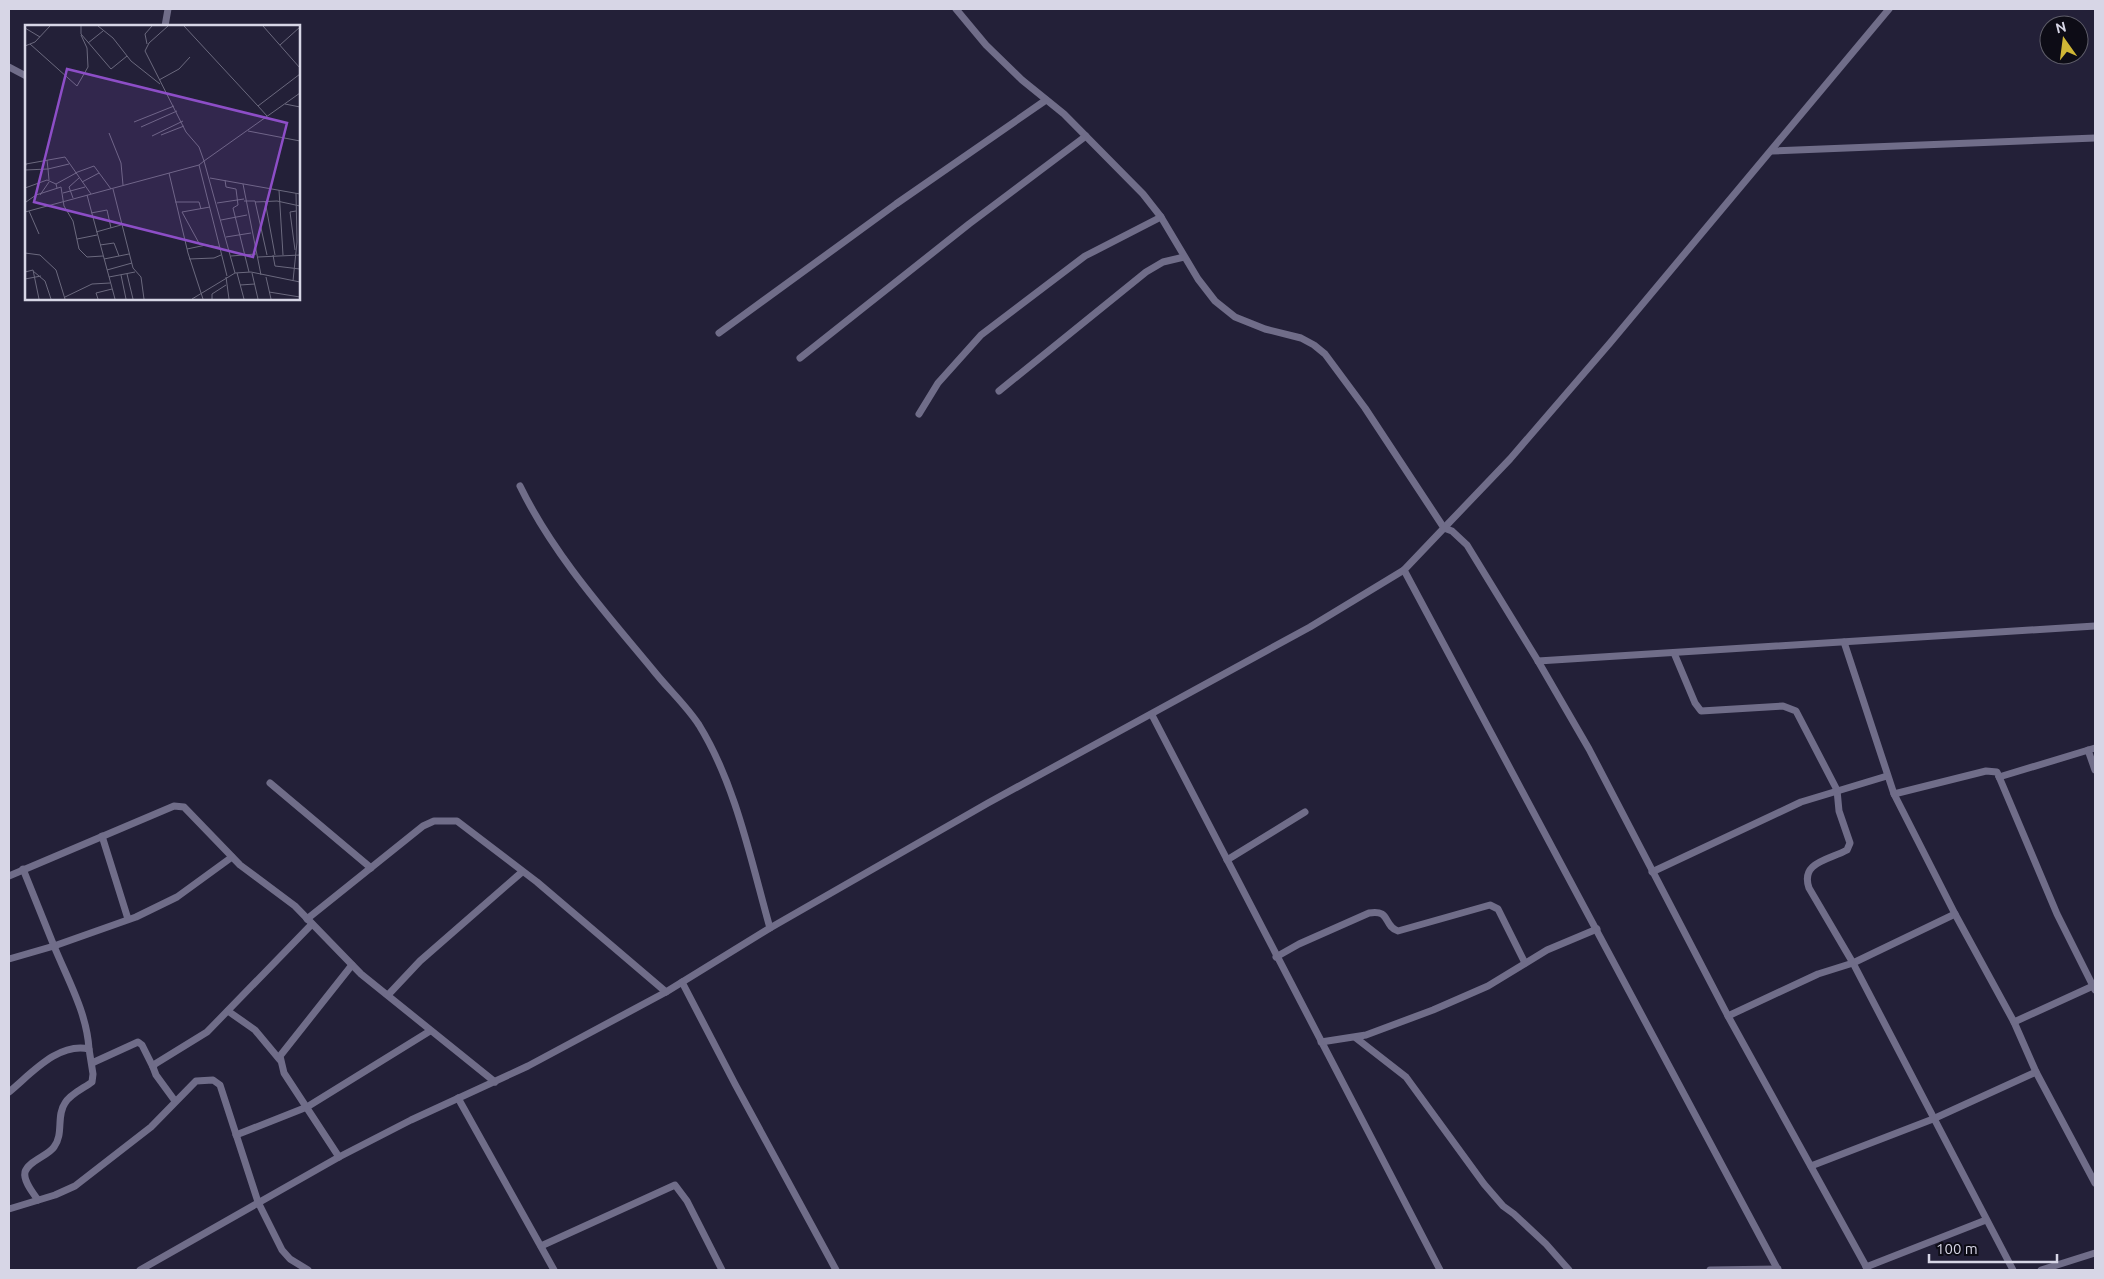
<svg xmlns="http://www.w3.org/2000/svg" width="2104" height="1279" font-family="Ubuntu,sans-serif">
  <style>
    .lines { fill: none; stroke-linecap: round; stroke-linejoin: round }
    .minor { stroke: #706d89; stroke-width: 7 }
    .inset-road { fill: none; stroke: #6b697e; stroke-width: 1 }
    .view { fill: #8d4ec7; fill-opacity: 0.15; stroke: #8d4ec7; stroke-width: 2.5 }
    .inset-edge { fill: none; stroke: #d7d6e6; stroke-width: 2.5 }
  </style>
  <rect width="100%" height="100%" fill="#232038"/>
  <g class="lines">
    <!-- minor -->
    <g class="minor">
      <path d="M956 9 986 45 1022 80 1064 114 1143 194 1161 217 1198 279 1215 301 1235 317 1265 329 1301 338 1314 345 1325 354 1365 408 1444 528 1404 570 1778 1270"/>
      <path d="M165 26 168 9"/>
      <path d="M9 67 26 76"/>
      <path d="M1772 151 2095 138"/>
      <path d="M719 333 896 204 1046 100"/>
      <path d="M800 358 969 224 1086 136"/>
      <path d="M999 391 1146 272 1163 262 1184 257"/>
      <path d="M919 414 938 383 981 335 1085 256 1161 217"/>
      <path d="M520 486C553 554 605 612 653 670 668 689 686 705 699 725 736 785 751 861 770 928"/>
      <path d="M1844 642 1894 794 1955 914 2014 1022 2036 1072 2095 1183"/>
      <path d="M1674 653 1695 703 1701 711 1783 706 1796 711 1837 790 1839 811 1850 843 1847 850C1829 860 1800 862 1809 888L1853 963 2013 1270"/>
      <path d="M1538 661 2095 626"/>
      <path d="M1152 715 1440 1270"/>
      <path d="M2088 750 2095 770"/>
      <path d="M1999 777 2095 748"/>
      <path d="M270 783 371 868"/>
      <path d="M1894 794 1986 771 1997 772 2057 914 2095 990"/>
      <path d="M102 836 128 919"/>
      <path d="M1227 860 1305 812"/>
      <path d="M23 869 54 946 136 917 177 897 232 857"/>
      <path d="M1652 872 1801 802 1887 776"/>
      <path d="M9 876 174 806 184 807 240 865 295 906 361 974 495 1082"/>
      <path d="M307 919 423 826 434 821H457L537 882 666 992"/>
      <path d="M1276 957 1299 944 1369 913C1391 909 1383 926 1398 931L1490 905 1498 909 1525 963"/>
      <path d="M9 959 54 946C67 978 87 1013 89 1049"/>
      <path d="M682 982 735 1084 836 1270"/>
      <path d="M388 995 420 961 522 872"/>
      <path d="M228 1011 255 1030 280 1060"/>
      <path d="M1728 1016 1818 974 1853 963 1955 914"/>
      <path d="M2014 1022 2093 986"/>
      <path d="M1356 1038 1406 1077 1484 1184 1503 1206 1514 1214 1546 1244 1569 1270"/>
      <path d="M1321 1042 1366 1035 1433 1010 1488 986 1547 950 1597 929"/>
      <path d="M92 1063 138 1042 142 1045 153 1067"/>
      <path d="M9 1092C31 1074 58 1042 89 1049L93 1074 92 1082C84 1088 70 1094 65 1103 56 1116 64 1134 54 1147 48 1156 28 1161 25 1172 23 1181 33 1193 38 1200"/>
      <path d="M458 1098 554 1270"/>
      <path d="M175 1101 156 1075 153 1067 155 1064 207 1032 312 924"/>
      <path d="M236 1135 307 1107 430 1031"/>
      <path d="M339 1157 284 1073 280 1056 352 965"/>
      <path d="M1811 1166 1933 1119 2036 1072"/>
      <path d="M9 1209 55 1195 75 1186 151 1127 196 1081 213 1080 220 1085 258 1202 282 1250 290 1259 308 1270"/>
      <path d="M541 1246 675 1185 687 1201 722 1270"/>
      <path d="M1866 1267 1986 1220"/>
      <path d="M140 1270 339 1157 411 1120 528 1066 666 992 770 928 988 803 1310 627 1404 570"/>
      <path d="M1710 1270 1778 1269"/>
      <path d="M1868 1270 1728 1016 1589 749 1538 661 1467 545 1452 531 1444 528 1510 459 1610 343 1889 9"/>
      <path d="M2041 1270 2095 1253"/>
    </g>
  </g>
  <!-- overview -->
  <g transform="translate(25 25)">
    <rect width="275" height="275" fill="#232038"/>
    <path class="inset-road" d="M56 1V9L86 44 102 31M73 1 88 13 106 36 135 59M143 1 124 18 120 26 161 107 174 122 179 136 174 140 202 251M159 1 233 81M238 1 275 43M0 3 15 12M63 18 78 6M5 19 52 61 63 42 62 23 56 10M122 19 120 9 127 1M255 20 275 2M0 21 10 17 25 1M134 55 154 44 165 32M275 68 179 136 210 248 226 247 275 257M260 79 275 82M242 91 233 81 275 49M109 97 149 81M116 102 152 86M223 106 275 116M84 108 96 138 98 160M136 110 159 101M127 111 158 96M22 135 23 144 44 139M0 143 1 139 40 132 66 169M0 145 23 144 24 155M50 148 69 141 86 164M144 148 163 228 178 274M185 153 275 169M200 155 201 162 211 164 213 180 208 183 224 247M57 157 74 148M218 159 236 250M0 163 22 155 31 159M32 163 31 159 51 148M88 164 108 243 116 252 119 274M254 165 258 230M38 168 60 162M15 170 24 157M62 170 90 274M48 173 44 162 54 153M219 176H230L242 230M240 176 250 230M1 177 11 170 36 162 39 181 48 196 54 224 62 232 78 231M150 177H174L176 184M230 177 252 176 275 181M192 178 219 174M4 186 14 209M0 187 174 140M157 187 175 220M157 187 185 182M66 188 82 185 86 203M196 195 222 190M71 207 96 200M201 212 226 208M52 214 72 210M75 220 89 218 94 231M162 224 181 220 194 222M270 225 265 187 271 186M0 228 15 230 31 245 40 274M248 230 250 241 275 244M206 231 231 229M233 232 275 230M79 234 104 229M164 234 189 233 196 230M82 245 107 238M8 246 20 256 26 274M0 247 8 245 14 274M212 248 219 274M227 248 233 274M102 249 108 274M96 250 101 274M84 252 110 247M201 252 204 274M241 252 246 274M0 254 16 251M268 256 272 217 271 168M215 260 230 259M244 267 275 272M40 272 67 259 85 258M73 274 71 268 87 264M167 274 210 248M187 274V269L201 260"/>
    <path class="view" d="M42 44 262 98 228 232 9 177Z"/>
    <rect width="275" height="275" class="inset-edge"/>
  </g>
  <!-- border -->
  <rect width="2104" height="1279" fill="none" stroke="#d7d6e6" stroke-width="20"/>
  <!-- north arrow -->
  <g transform="translate(2064 40) rotate(346)"><circle r="24" fill="#0d0c16" stroke="#5e5d69"/>
  <path d="M0-4L9 19L0 12L-9 19Z" fill="#d0b736"/>
  <text y="-8" font-size="14" font-weight="bold" text-anchor="middle" fill="#d7d6e6">N</text>
  </g>
  <!-- scale -->
  <path d="M1929 1254v8h128v-8" fill="none" stroke="#d7d6e6" stroke-width="2.5"/>
  <text x="1936" y="1254" font-size="15" fill="#d7d6e6" stroke="#0d0c16" stroke-width="4" paint-order="stroke">100 m</text>
</svg>
